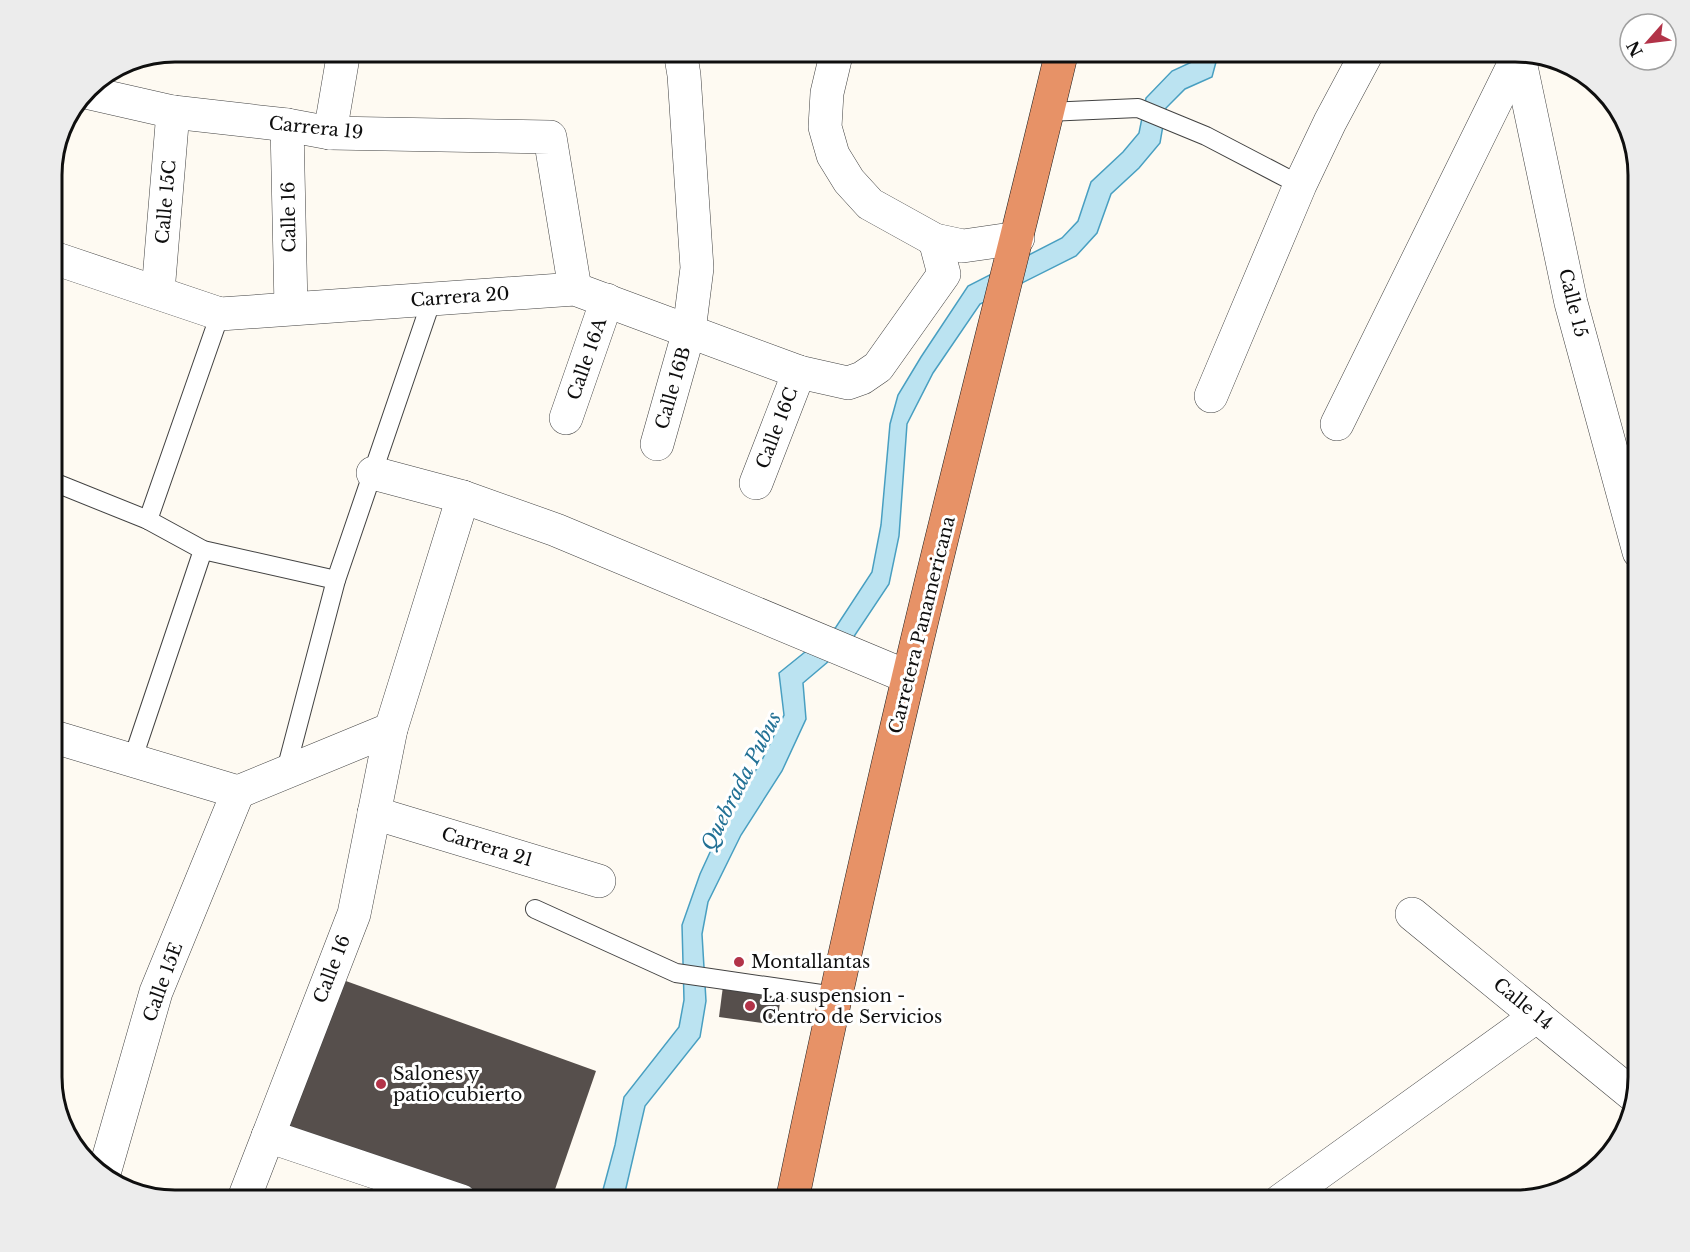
<svg xmlns="http://www.w3.org/2000/svg" width="1690" height="1252" font-family="'Libre Baskerville',serif">
  <style>
    .water { fill: #bbe3f1; stroke: #489fc1; stroke-width: 1.5 }
    .building { fill: #564f4c }
    .lines { fill: none; stroke-linecap: round; stroke-linejoin: round }
    .lane-casing { stroke: #424242; stroke-width: 20 }
    .street-casing { stroke: #424242; stroke-width: 34 }
    .highway-casing { stroke: #202020; stroke-width: 34 }
    .lane { stroke: #fff; stroke-width: 18 }
    .street { stroke: #fff; stroke-width: 33 }
    .highway { stroke: #e79267; stroke-width: 33 }
    .poi-dot { fill: #b23348; stroke: #fff; stroke-width: 2 }
    .labels { text-anchor: middle; dominant-baseline: central; stroke-width: 6; stroke-linejoin: round; paint-order: stroke }
    .street-label { font-size: 18px; fill: #0f0f0f; stroke: #fff }
    .poi-label { font-size: 18px; fill: #0f0f0f; stroke: #fff; text-anchor: start }
    .water-label { font-size: 20px; font-style: italic; fill: #237195; stroke: #fff }
    .rim { fill: none; stroke: #0f0f0f; stroke-width: 3 }
  </style>
  <rect width="100%" height="100%" fill="#fefaf2"/>
  <!-- water -->
  <path class="water" d="M1196 51H1219L1212 77 1185 89 1166 108 1160 143 1139 168 1111 194 1097 233 1076 256 980 304 933 373 907 424 899 536 889 584 849 644 803 683 806 719 782 771 741 835 708 902 702 934 706 1001 700 1037 645 1106 623 1201H600L615 1145 624 1097 679 1027 684 1000 682 925 700 874 723 824 762 760 784 715 779 673 836 627 872 572 881 525 890 424 898 395 921 357 968 286 1062 238 1078 221 1091 182 1123 152 1139 133 1146 98 1172 71 1194 61Z"/>
  <!-- building -->
  <g class="building">
    <path d="M332 976 596 1071 551 1201H471L277 1132Z"/>
    <path d="M723 986 781 995 777 1025 719 1017Z"/>
  </g>
  <g class="lines">
    <defs>
      <g id="lane">
        <path d="M1047 112 1138 108 1206 136 1300 185"/>
        <path d="M51 481 148 520 203 550 336 580"/>
        <path d="M148 520 220 314"/>
        <path d="M132 761 203 550"/>
        <path d="M285 774 336 580 432 299"/>
        <path d="M535 909 676 973 835 996"/>
      </g>
      <g id="street">
        <path d="M837 51 827 93 825 127 833 155 849 181 870 204 935 240 963 246 1018 238"/>
        <path d="M1518 52 1571 303 1639 552"/>
        <path d="M85 92 173 112 287 125 330 133 550 137 575 289"/>
        <path d="M287 125 291 308"/>
        <path d="M330 133 344 51"/>
        <path d="M51 257 220 314 575 289 799 372 848 383 862 378 878 367 944 274 935 240"/>
        <path d="M158 292 173 112"/>
        <path d="M1211 396 1300 185 1330 122 1368 51"/>
        <path d="M566 418 607 300"/>
        <path d="M1337 424 1519 54"/>
        <path d="M657 444 689 331 697 268 684 75 680 51"/>
        <path d="M373 473 463 497 556 530 908 677"/>
        <path d="M756 483 799 372"/>
        <path d="M51 736 238 792"/>
        <path d="M238 792 391 729"/>
        <path d="M374 813 599 881"/>
        <path d="M1412 914 1633 1095"/>
        <path d="M268 1136 461 1201"/>
        <path d="M103 1177 156 992 238 792"/>
        <path d="M243 1201 354 914 391 729 463 497"/>
        <path d="M1280 1201 1537 1016"/>
      </g>
      <path id="highway" d="M792 1201C828 1027 867 853 908 679 957 470 1012 261 1062 51"/>
    </defs>
    <!-- lane casing -->
    <use href="#lane" class="lane-casing"/>
    <!-- street casing -->
    <use href="#street" class="street-casing"/>
    <!-- highway casing -->
    <use href="#highway" class="highway-casing"/>
    <!-- lane -->
    <use href="#lane" class="lane"/>
    <!-- street -->
    <use href="#street" class="street"/>
    <!-- highway -->
    <use href="#highway" class="highway"/>
  </g>
  <!-- markers -->
  <g class="poi-dot">
    <circle cx="739" cy="962" r="6"/>
    <circle cx="750" cy="1006" r="6"/>
    <circle cx="381" cy="1084" r="6"/>
  </g>
  <g class="labels">
    <!-- street labels -->
    <g class="street-label">
      <text transform="translate(316 128) rotate(6)">Carrera 19</text>
      <text transform="translate(166 202) rotate(-85)">Calle 15C</text>
      <text transform="translate(289 217) rotate(-91)">Calle 16</text>
      <text transform="translate(460 297) rotate(-4)">Carrera 20</text>
      <text transform="translate(1573 303) rotate(76)">Calle 15</text>
      <text transform="translate(587 359) rotate(-71)">Calle 16A</text>
      <text transform="translate(673 388) rotate(-74)">Calle 16B</text>
      <text transform="translate(777 428) rotate(-69)">Calle 16C</text>
      <text transform="translate(922 625) rotate(-76)">Carretera Panamericana</text>
      <text transform="translate(487 847) rotate(17)">Carrera 21</text>
      <text transform="translate(332 969) rotate(-69)">Calle 16</text>
      <text transform="translate(163 982) rotate(-70)">Calle 15E</text>
      <text transform="translate(1523 1004) rotate(39)">Calle 14</text>
    </g>
    <!-- poi labels -->
    <g class="poi-label">
      <text x="751" y="962">Montallantas</text>
      <text x="762" y="996">La suspension -<tspan x="762" dy="21">Centro de Servicios</tspan></text>
      <text x="393" y="1074">Salones y<tspan x="393" dy="21">patio cubierto</tspan></text>
    </g>
    <!-- water labels -->
    <g class="water-label">
      <text transform="translate(741 781) rotate(-63)">Quebrada Pubus</text>
    </g>
  </g>
  <!-- crop -->
  <path d="M0 0H1690V1252H0ZM175 62H1515A113 113 0 0 1 1628 175V1077A113 113 0 0 1 1515 1190H175A113 113 0 0 1 62 1077V175A113 113 0 0 1 175 62Z" fill="#ececec" fill-rule="evenodd"/>
  <path class="rim" d="M175 62H1515A113 113 0 0 1 1628 175V1077A113 113 0 0 1 1515 1190H175A113 113 0 0 1 62 1077V175A113 113 0 0 1 175 62Z"/>
  <!-- north arrow -->
  <g transform="translate(1648 42) rotate(242)"><circle r="28" fill="#ffffff" stroke="#9f9f9f" stroke-width="1.5"/>
  <path d="M0-4.5L10 22L0 15L-10 22Z" fill="#b23348"/>
  <text y="-9" font-size="16" font-weight="bold" text-anchor="middle" fill="#0f0f0f">N</text>
  </g>
</svg>
